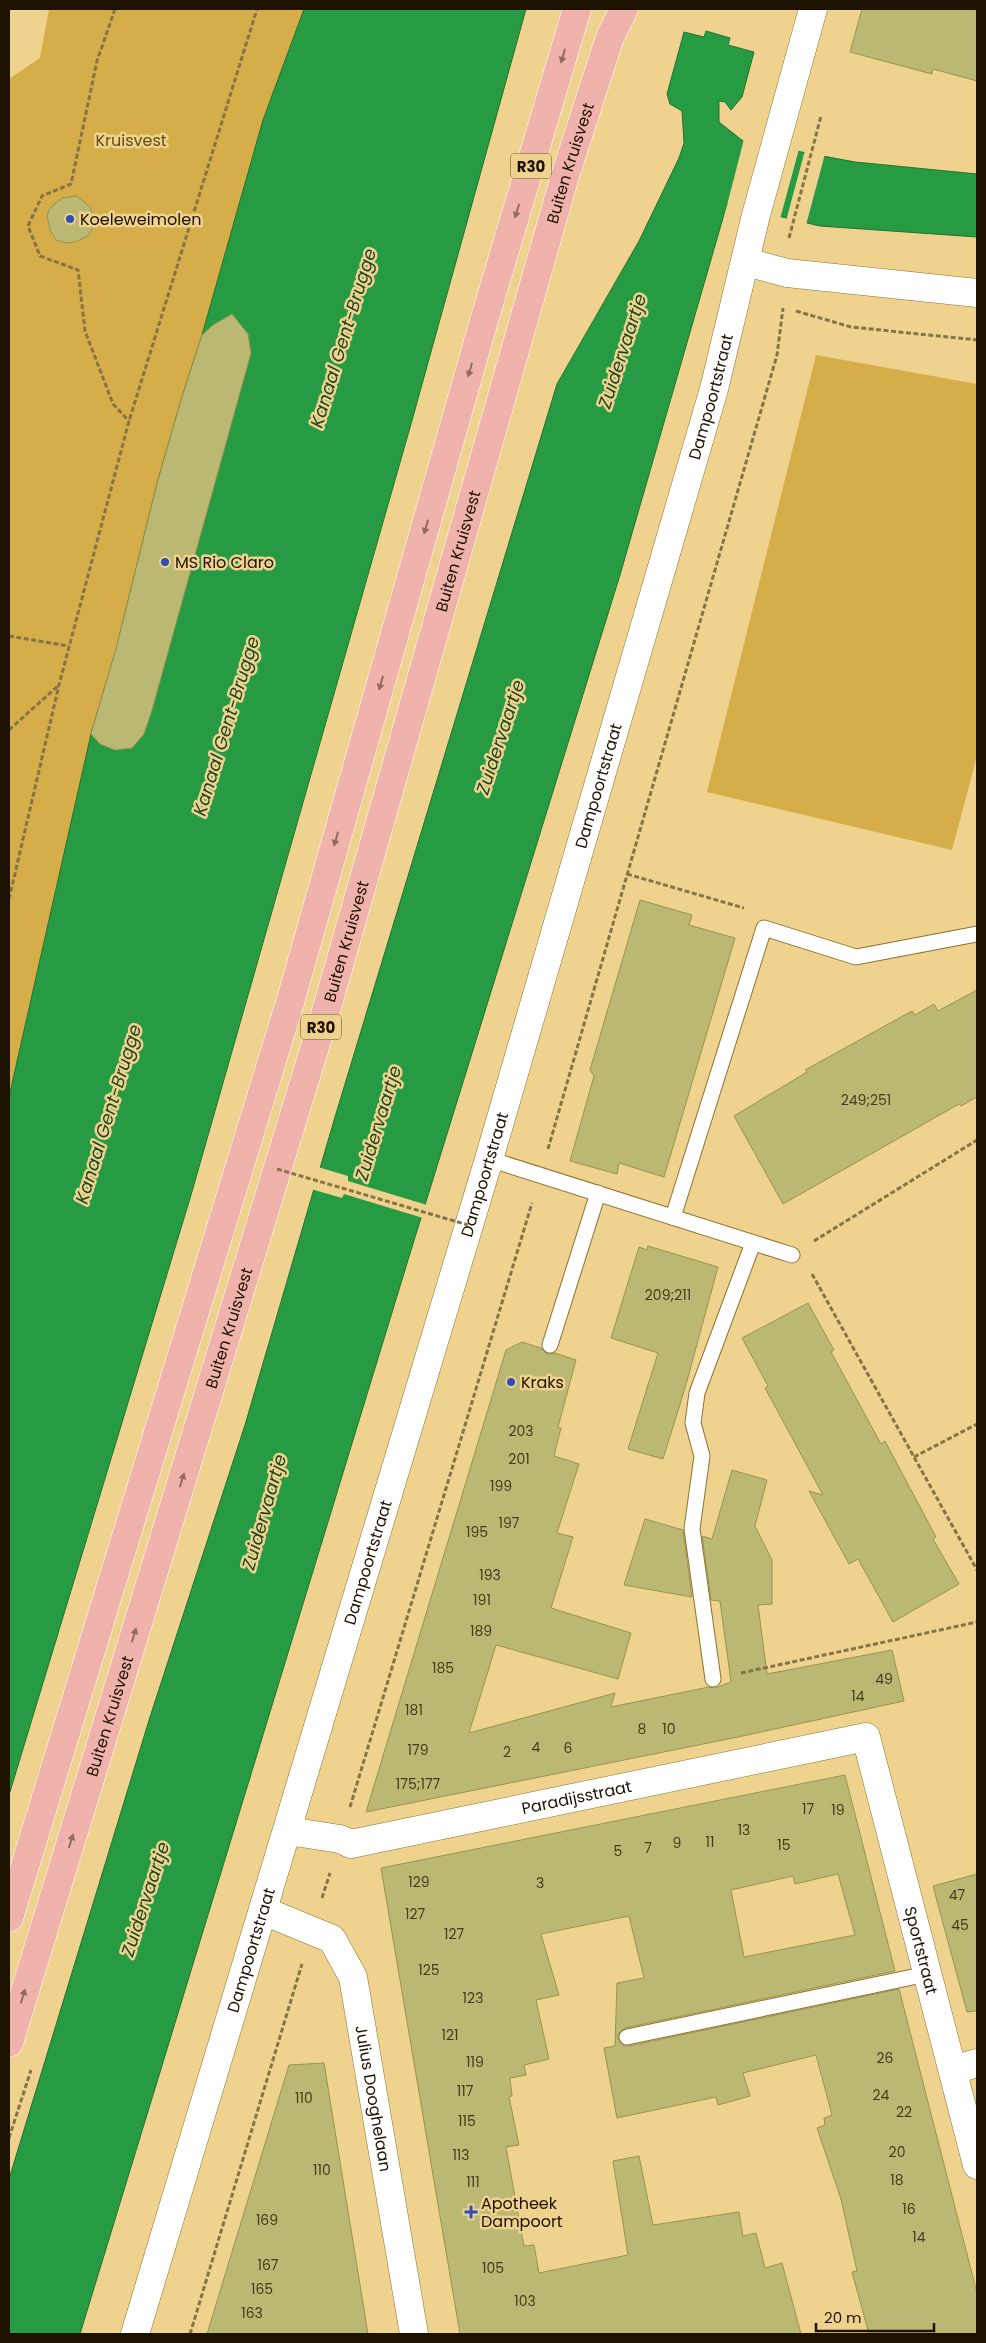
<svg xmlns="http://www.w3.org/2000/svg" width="986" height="2343" font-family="Poppins,sans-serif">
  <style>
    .green { fill: #d5ad49 }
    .water { fill: #269b43; stroke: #23722f }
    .pier { fill: #eed28e }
    .building { fill: #bab872; stroke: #969550; fill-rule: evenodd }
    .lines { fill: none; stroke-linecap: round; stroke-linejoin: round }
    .lane-casing { stroke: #8d7330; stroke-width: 17 }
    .street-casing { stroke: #8d7330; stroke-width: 29 }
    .primary-casing { stroke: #fff; stroke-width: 29 }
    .path { stroke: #877348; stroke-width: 3; stroke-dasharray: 5 2.5; stroke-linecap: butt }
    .lane { stroke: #fff; stroke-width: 15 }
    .street { stroke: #fff; stroke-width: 28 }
    .primary { stroke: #f0b3ac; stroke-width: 28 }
    .path-bridge { stroke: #877348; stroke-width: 3; stroke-dasharray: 5 2.5; stroke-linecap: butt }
    .oneway { fill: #916b5f }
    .poi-dot { fill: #2f4ebe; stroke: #eed28e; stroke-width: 2 }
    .labels { text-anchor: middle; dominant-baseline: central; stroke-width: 5; stroke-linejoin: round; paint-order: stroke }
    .number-label { font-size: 14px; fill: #443c1c }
    .shield { fill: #eed28e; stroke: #5c4c2b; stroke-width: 1 }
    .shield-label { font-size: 15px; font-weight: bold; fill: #1d1200 }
    .park-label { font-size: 16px; fill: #614c13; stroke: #eed28e }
    .street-label { font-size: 16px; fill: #1d1200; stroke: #eed28e }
    .poi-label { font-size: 16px; fill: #1d1200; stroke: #eed28e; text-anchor: start }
    .water-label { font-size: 18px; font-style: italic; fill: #1a4522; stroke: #eed28e }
  </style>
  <rect width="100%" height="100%" fill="#eed28e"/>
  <!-- green -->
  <g class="green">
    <path d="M49 9H304L263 120 91 734 9 1097V79L40 58Z"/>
    <path d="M816 355 977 384V756L952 850 707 792Z"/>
  </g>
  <!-- water -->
  <g class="water">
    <path d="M304 9H526L411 424 191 1195 9 1795V1097L91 734 117 645 158 480 182 397 202 335 263 120Z"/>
    <path d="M706 31 730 38 728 45 754 52 742 97 731 110 725 102 719 101V122L743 141 855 162 977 174V237L820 226 727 204 620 575 412 1247 80 2334H9V2179L150 1717 245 1425 335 1117 557 384 639 241 679 158 684 143 682 111 670 104 667 94 684 32 704 37Z"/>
  </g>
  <!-- pier -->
  <g class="pier">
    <path d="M744 139 799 149 780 219 729 207 726 218 724 217Z"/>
    <path d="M805 150 825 154 806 225 786 221Z"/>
    <path d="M318 1167 348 1176V1181L427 1205 423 1218 344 1194 342 1198 311 1189Z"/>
  </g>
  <!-- building -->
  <g class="building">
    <path d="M862 9H977V81L933 69 932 74 850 52Z"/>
    <path d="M77 196 91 208 93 227 88 236 75 242 66 243 56 240 50 230 47 216 50 208 62 198Z"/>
    <path d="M232 314 248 334 251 353 152 710 144 734 132 748 115 750 100 744 91 734 117 645 158 480 182 397 202 335 213 325Z"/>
    <path d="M640 900 692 915 689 925 735 938 664 1177 619 1163 617 1174 570 1161 594 1076 590 1070Z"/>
    <path d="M977 990V1097L961 1106 959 1104 783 1204 734 1116 807 1072 805 1070 912 1011 915 1015 934 1004 938 1011Z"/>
    <path d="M648 1246 718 1267 685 1388 663 1459 628 1449 658 1353 611 1338 639 1247 647 1250Z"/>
    <path d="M808 1303 834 1350 831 1352 881 1444 885 1441 936 1537 933 1539 959 1584 893 1622 858 1559 849 1564 809 1491 823 1495 765 1388 768 1386 742 1338Z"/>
    <path d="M522 1342 541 1348 547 1354 555 1353 576 1360 558 1427 561 1428 554 1456 579 1464 557 1533 573 1537 551 1608 631 1633 618 1679 496 1645 469 1733 615 1693 611 1707 709 1687 715 1688 731 1682 720 1601 711 1600 702 1536 712 1539 732 1470 767 1480 755 1526 772 1560V1604L758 1605 767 1674 892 1650 904 1701 738 1737 366 1812 506 1350Z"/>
    <path d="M645 1519 683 1530 692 1597 624 1585Z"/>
    <path d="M845 1775 895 1971 625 2028 618 2034V2039L624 2046H629L899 1989 977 2293V2334H869L852 2272 857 2271 841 2199 817 2128 825 2125 824 2118 832 2115 816 2055 743 2073 750 2096 718 2105 716 2097 617 2118 604 2048 615 2046 617 1983 644 1978 629 1916 541 1934 559 1995 536 2000 549 2059 524 2065 526 2075 510 2078 512 2096 509 2097 519 2145 506 2147 524 2246 534 2245 539 2273 628 2255 613 2161 639 2156 653 2225 739 2212 743 2236 756 2233 765 2268 782 2263 801 2334H460L381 1868ZM838 1874 855 1935 744 1957 731 1890 793 1876 795 1884Z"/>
    <path d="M977 1874V2011L967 2012 933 1886Z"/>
    <path d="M324 2063 368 2334H207L289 2065Z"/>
  </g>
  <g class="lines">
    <defs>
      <g id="lane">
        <path d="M489 1159 792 1255"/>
        <path d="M673 1217 764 928 856 957 977 934"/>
        <path d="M550 1345 598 1193"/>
        <path d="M713 1679 692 1529 702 1456 693 1423 697 1393 753 1243"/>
        <path d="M627 2037 927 1974"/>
      </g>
      <g id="street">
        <path d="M746 262 787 273 977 293"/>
        <path id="s1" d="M288 1831 340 1839 351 1844 866 1737 977 2165"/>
        <path id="s2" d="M264 1911 332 1939 353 1977 414 2334"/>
        <path d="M953 2070 977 2063"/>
        <path id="s3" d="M135 2334 489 1159 714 389 756 215 813 9"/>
      </g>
      <g id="primary">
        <path d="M9 1918 291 999 483 324 577 9"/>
        <path id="s4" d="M9 2043 326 1011 565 176 610 37 624 9"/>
      </g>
    </defs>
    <!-- lane casing -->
    <use href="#lane" class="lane-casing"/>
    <!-- street casing -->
    <use href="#street" class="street-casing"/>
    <!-- primary casing -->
    <use href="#primary" class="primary-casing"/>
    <!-- path -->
    <g class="path">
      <path d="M115 9 97 61 71 184 42 196 28 226 40 256 78 270 85 331 113 404 129 421"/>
      <path d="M789 238 821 116"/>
      <path d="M796 311 851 327 977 340"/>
      <path d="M9 636 69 646"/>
      <path d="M9 730 59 685"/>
      <path d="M627 874 744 908"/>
      <path d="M9 899 59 685 129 421 257 9"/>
      <path d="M548 1149 777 355 783 308"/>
      <path d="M814 1241 977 1140"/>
      <path d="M812 1274 977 1570"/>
      <path d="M914 1457 977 1424"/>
      <path d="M741 1673 977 1622"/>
      <path d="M350 1807 532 1203"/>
      <path d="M322 1898 330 1873"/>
      <path d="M9 2138 31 2070"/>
      <path d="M190 2334 302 1964"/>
    </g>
    <!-- lane -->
    <use href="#lane" class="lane"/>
    <!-- street -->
    <use href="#street" class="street"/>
    <!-- primary -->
    <use href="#primary" class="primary"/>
    <!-- path-bridge -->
    <path class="path-bridge" d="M277 1169 468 1225"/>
  </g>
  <!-- one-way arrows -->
  <defs><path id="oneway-solid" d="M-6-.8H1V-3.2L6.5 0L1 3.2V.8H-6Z" transform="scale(1.25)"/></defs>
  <g class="oneway">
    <use href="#oneway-solid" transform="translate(563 56) rotate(106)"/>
    <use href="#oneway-solid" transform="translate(517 211) rotate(107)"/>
    <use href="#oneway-solid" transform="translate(470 370) rotate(106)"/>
    <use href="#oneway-solid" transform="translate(426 527) rotate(106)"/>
    <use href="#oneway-solid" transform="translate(381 683) rotate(106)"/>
    <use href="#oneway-solid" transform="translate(336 839) rotate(106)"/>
    <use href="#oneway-solid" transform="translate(182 1480) rotate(-73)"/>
    <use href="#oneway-solid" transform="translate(134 1635) rotate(-73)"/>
    <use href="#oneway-solid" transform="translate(71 1841) rotate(-73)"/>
    <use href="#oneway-solid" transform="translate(23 1996) rotate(-73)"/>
  </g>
  <!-- markers -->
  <g class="poi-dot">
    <circle cx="70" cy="219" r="5"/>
    <circle cx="165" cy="562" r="5"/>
    <circle cx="511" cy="1382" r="5"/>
    <path d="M468.5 2204.5h5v5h5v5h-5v5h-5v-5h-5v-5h5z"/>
  </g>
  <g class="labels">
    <!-- number labels -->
    <g class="number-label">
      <text x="866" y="1100">249;251</text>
      <text x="668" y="1295">209;211</text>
      <text x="521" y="1431">203</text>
      <text x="519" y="1459">201</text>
      <text x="501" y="1486">199</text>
      <text x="509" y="1523">197</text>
      <text x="477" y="1532">195</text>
      <text x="490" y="1575">193</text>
      <text x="482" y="1600">191</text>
      <text x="481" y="1631">189</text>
      <text x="443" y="1668">185</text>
      <text x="884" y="1679">49</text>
      <text x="858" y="1696">14</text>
      <text x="414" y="1710">181</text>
      <text x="642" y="1729">8</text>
      <text x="669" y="1729">10</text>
      <text x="536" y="1747">4</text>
      <text x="568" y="1748">6</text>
      <text x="418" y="1750">179</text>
      <text x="507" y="1752">2</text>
      <text x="418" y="1784">175;177</text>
      <text x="808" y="1809">17</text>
      <text x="838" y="1810">19</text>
      <text x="744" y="1830">13</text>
      <text x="710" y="1842">11</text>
      <text x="677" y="1843">9</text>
      <text x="784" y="1845">15</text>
      <text x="648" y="1848">7</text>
      <text x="618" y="1851">5</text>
      <text x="419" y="1882">129</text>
      <text x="540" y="1883">3</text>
      <text x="957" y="1895">47</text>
      <text x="415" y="1914">127</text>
      <text x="960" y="1925">45</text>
      <text x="454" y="1934">127</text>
      <text x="429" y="1970">125</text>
      <text x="473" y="1998">123</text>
      <text x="450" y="2035">121</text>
      <text x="885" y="2058">26</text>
      <text x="475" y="2062">119</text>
      <text x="465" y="2091">117</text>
      <text x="881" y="2095">24</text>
      <text x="304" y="2098">110</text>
      <text x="904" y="2112">22</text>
      <text x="467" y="2121">115</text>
      <text x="897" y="2152">20</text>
      <text x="461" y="2155">113</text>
      <text x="322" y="2170">110</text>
      <text x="897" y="2180">18</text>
      <text x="473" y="2182">111</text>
      <text x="909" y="2209">16</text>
      <text x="267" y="2220">169</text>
      <text x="919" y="2237">14</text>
      <text x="268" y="2265">167</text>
      <text x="493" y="2268">105</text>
      <text x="262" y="2289">165</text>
      <text x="525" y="2301">103</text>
      <text x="252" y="2313">163</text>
    </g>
    <!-- shield labels -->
    <g class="shield">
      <rect x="511" y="153.5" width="40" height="25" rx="4"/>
      <rect x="301" y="1014.5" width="40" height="25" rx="4"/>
    </g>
    <g class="shield-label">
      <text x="531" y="166">R30</text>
      <text x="321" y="1027">R30</text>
    </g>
    <!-- park labels -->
    <g class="park-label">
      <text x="131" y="140">Kruisvest</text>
    </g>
    <!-- street labels -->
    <g class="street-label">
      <text stroke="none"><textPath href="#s4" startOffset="1962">Buiten Kruisvest</textPath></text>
      <text stroke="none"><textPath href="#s3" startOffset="2021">Dampoortstraat</textPath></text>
      <text stroke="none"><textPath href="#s4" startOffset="1558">Buiten Kruisvest</textPath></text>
      <text stroke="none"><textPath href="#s3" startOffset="1616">Dampoortstraat</textPath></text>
      <text stroke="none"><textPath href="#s4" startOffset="1152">Buiten Kruisvest</textPath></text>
      <text stroke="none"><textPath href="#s3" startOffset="1211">Dampoortstraat</textPath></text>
      <text stroke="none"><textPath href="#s4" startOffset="748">Buiten Kruisvest</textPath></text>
      <text stroke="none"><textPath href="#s3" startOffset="806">Dampoortstraat</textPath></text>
      <text stroke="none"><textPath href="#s4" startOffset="342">Buiten Kruisvest</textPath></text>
      <text stroke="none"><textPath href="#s1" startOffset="295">Paradijsstraat</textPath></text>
      <text stroke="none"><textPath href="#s3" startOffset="401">Dampoortstraat</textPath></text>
      <text stroke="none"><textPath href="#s1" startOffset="811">Sportstraat</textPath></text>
      <text stroke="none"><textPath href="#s2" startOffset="240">Julius Dooghelaan</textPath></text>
    </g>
    <!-- poi labels -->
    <g class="poi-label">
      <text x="80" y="219">Koeleweimolen</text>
      <text x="175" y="562">MS Rio Claro</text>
      <text x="521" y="1382">Kraks</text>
      <text x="481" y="2203">Apotheek<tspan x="481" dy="18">Dampoort</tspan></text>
    </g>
    <!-- water labels -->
    <g class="water-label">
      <text transform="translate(343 338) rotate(-73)">Kanaal Gent-Brugge</text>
      <text transform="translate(622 351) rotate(-72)">Zuidervaartje</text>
      <text transform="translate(226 726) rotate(-73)">Kanaal Gent-Brugge</text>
      <text transform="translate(500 737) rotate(-72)">Zuidervaartje</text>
      <text transform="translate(108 1114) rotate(-73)">Kanaal Gent-Brugge</text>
      <text transform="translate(378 1123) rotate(-73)">Zuidervaartje</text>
      <text transform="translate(264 1512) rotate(-74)">Zuidervaartje</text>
      <text transform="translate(145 1899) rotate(-72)">Zuidervaartje</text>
    </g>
  </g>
  <!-- border -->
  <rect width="986" height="2343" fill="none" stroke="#1d1200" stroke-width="20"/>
  <!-- scale -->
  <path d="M816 2323v8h118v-8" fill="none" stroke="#1d1200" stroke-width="2.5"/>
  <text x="824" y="2323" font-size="15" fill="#1d1200" stroke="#eed28e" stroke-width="4" paint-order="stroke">20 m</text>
</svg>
